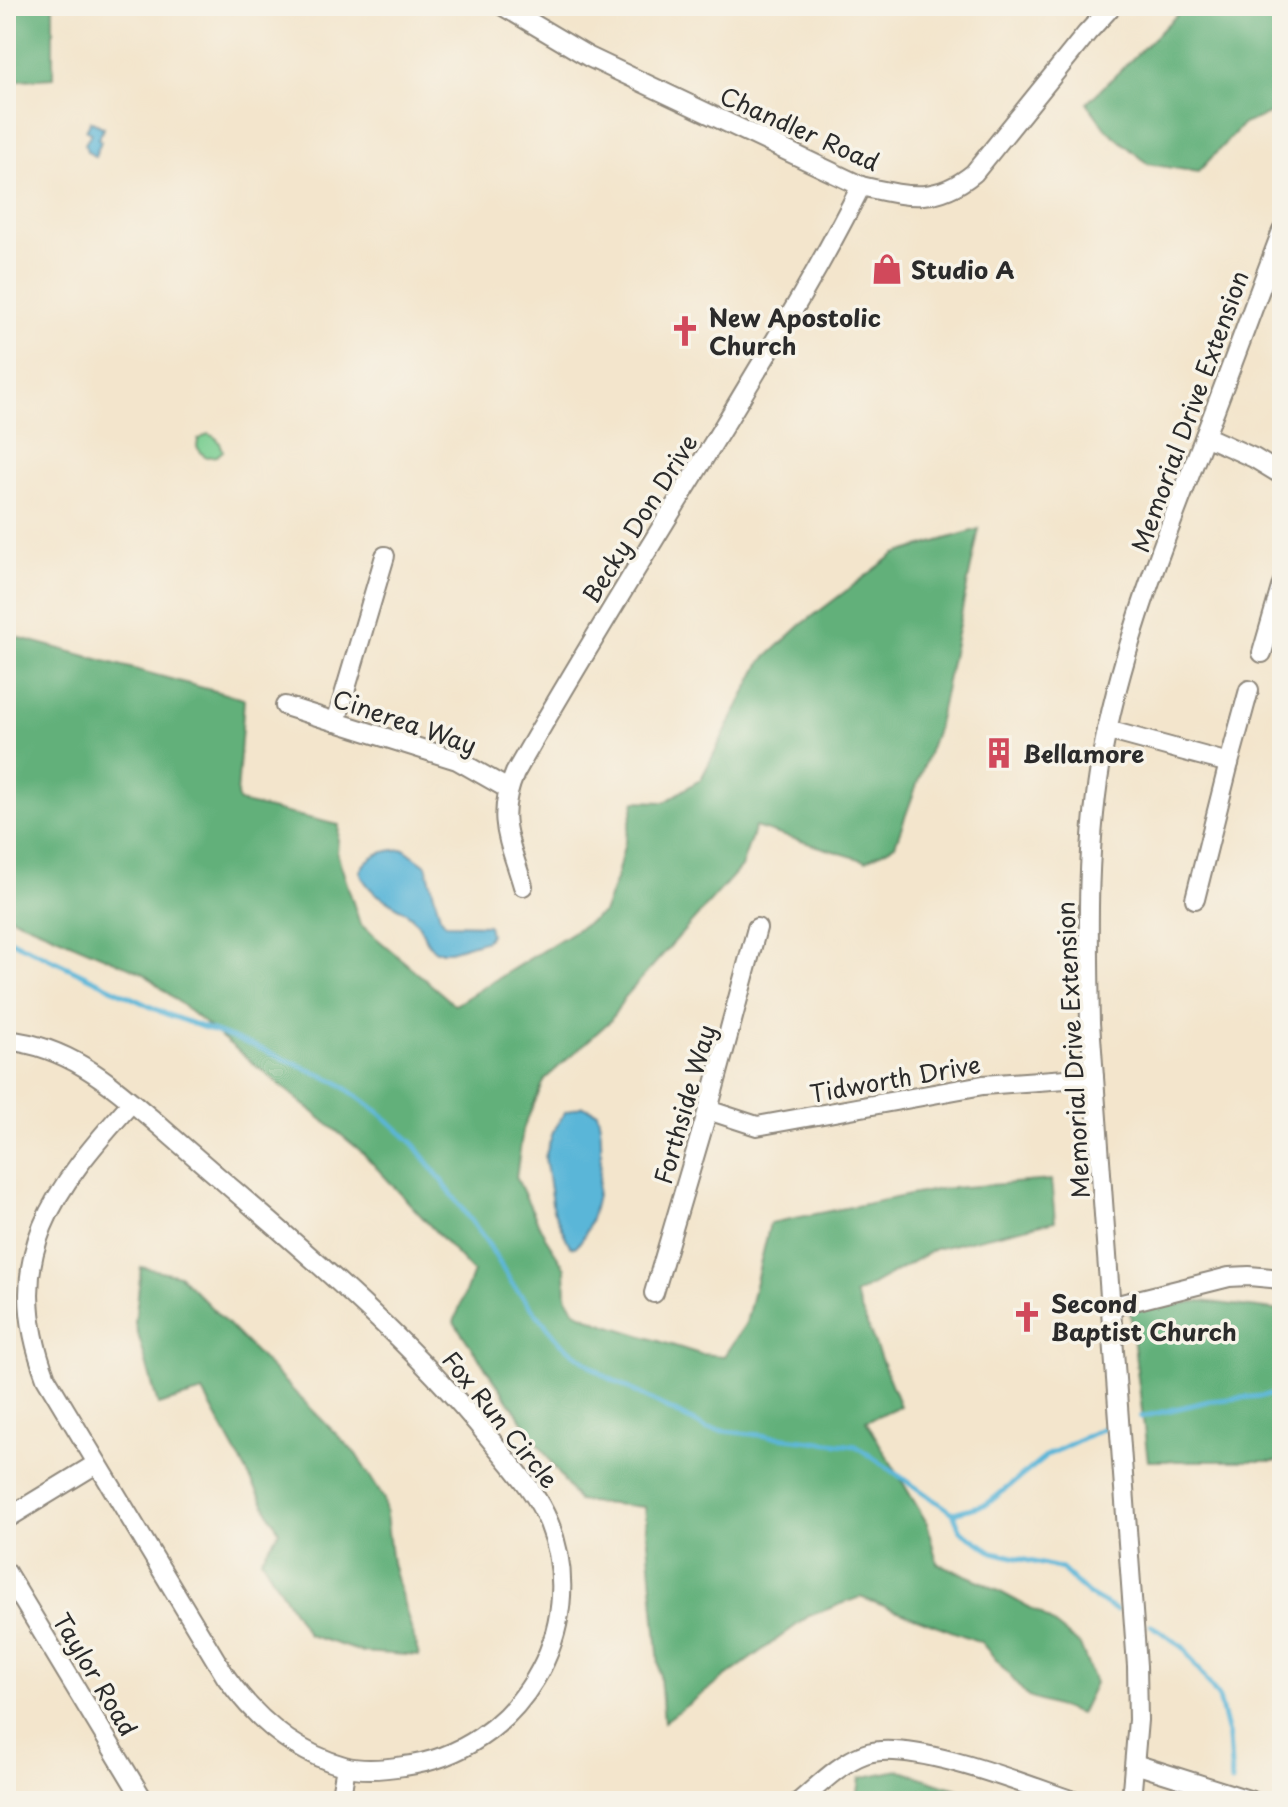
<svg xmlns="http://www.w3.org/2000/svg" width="1288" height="1807" font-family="'Playpen Sans',sans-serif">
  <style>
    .green { fill: #78cd90; stroke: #527c5e; stroke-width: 2 }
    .forest { fill: #62b07a; stroke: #466e52; stroke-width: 2 }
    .water { fill: #5ab6d8; stroke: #427082; stroke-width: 2 }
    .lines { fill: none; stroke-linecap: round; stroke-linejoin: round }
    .stream { stroke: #5ab6d8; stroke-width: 5 }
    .minor-casing { stroke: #8f887c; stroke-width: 22 }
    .minor { stroke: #fff; stroke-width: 18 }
    .labels { text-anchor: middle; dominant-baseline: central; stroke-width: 7; stroke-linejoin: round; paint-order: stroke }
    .street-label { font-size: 24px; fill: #2b2b2b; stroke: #f7f3e8 }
    .poi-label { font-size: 24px; font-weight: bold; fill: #2b2b2b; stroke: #f7f3e8; text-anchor: start }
  </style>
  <rect width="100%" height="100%" fill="#f7f3e8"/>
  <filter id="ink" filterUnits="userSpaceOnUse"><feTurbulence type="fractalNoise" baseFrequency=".0125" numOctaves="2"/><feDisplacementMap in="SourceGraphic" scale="16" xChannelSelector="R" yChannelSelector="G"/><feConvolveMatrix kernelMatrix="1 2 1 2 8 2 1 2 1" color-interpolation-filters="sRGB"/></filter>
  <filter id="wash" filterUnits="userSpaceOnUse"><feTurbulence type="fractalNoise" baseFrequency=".006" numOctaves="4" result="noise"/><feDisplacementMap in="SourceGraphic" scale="32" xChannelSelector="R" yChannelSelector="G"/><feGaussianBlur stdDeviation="1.8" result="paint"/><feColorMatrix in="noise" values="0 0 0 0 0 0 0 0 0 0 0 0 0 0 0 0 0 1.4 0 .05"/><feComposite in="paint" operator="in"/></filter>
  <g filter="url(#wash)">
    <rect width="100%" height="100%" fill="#f3e5cc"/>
    <!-- green -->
    <path class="green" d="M208 434C216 436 221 443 223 451L217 456 205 457 197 447 198 440Z"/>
    <!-- forest -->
    <g class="forest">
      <path d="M6 6H53V78L6 81Z"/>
      <path d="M1186 6H1282V109L1243 124 1198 172 1148 164 1106 129 1087 103Z"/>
      <path d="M979 529 937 729 895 845 866 861 755 827 741 867 625 997 610 1021 545 1079 523 1129 516 1177 545 1237 565 1268 566 1296 575 1311 598 1322 700 1354 724 1356 746 1323 770 1223 940 1189 1051 1180 1055 1221 935 1249 855 1295 900 1406 866 1421 927 1523 937 1563 982 1582 1041 1614 1080 1645 1095 1683 1080 1714 1028 1697 981 1642 860 1597 809 1616 664 1722 645 1507 578 1501 454 1322 473 1272 362 1152 143 973 6 915V634L244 699 237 795 239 802 339 825 337 853 360 924 455 1005 603 913 616 879 635 801 665 802 701 779 761 662 801 625 895 554Z"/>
      <path d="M141 1267 179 1275 356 1454 384 1499 392 1563 419 1656 362 1652 308 1635 261 1559 279 1531 203 1392 158 1405 135 1323Z"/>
      <path d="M1201 1301 1282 1311V1461H1148L1130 1311Z"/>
      <path d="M898 1770 957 1789 952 1801H857L860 1778Z"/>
    </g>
    <!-- water -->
    <g class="water">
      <path d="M91 121 104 128 98 139 101 141 95 157 87 151 85 144 91 133 86 130Z"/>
      <path d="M404 849 426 865 440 916 446 924 488 925 490 934 487 940 450 951H436C423 942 424 928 413 918 395 900 369 899 360 871 368 854 386 850 404 849Z"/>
      <path d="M583 1106 597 1112C607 1139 599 1229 575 1247L570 1246 553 1210 545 1157 553 1132 565 1112Z"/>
    </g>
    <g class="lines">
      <!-- stream -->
      <g class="stream">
        <path d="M6 938 166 1014 257 1047 337 1082 379 1112 415 1145 487 1242 512 1284 560 1342 603 1375 708 1429 856 1446 953 1513 961 1531 993 1552 1062 1569 1088 1594 1116 1610"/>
        <path d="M1141 1417 1209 1401 1282 1394"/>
        <path d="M953 1513 987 1504 1048 1455 1105 1427"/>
        <path d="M1151 1625 1183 1647 1219 1698 1229 1738 1232 1782"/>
      </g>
    </g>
  </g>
  <g filter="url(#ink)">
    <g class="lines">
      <defs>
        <g id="minor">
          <path d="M503 6 589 57 861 186C906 196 935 205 974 173L1087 33 1112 6"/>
          <path d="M1205 436 1254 458 1282 475"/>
          <path d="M1262 653 1282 584"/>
          <path d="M285 706 457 760 508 789"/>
          <path d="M336 722 385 556"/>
          <path d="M1107 730 1229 763 1195 899"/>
          <path d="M1229 763 1249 690"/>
          <path d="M523 886C510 841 495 819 515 773 582 655 654 540 725 424 772 346 820 268 861 186"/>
          <path d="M6 1040C72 1047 113 1086 161 1127 274 1227 395 1321 490 1439 511 1465 536 1491 549 1523 592 1630 517 1752 404 1766 385 1769 362 1771 344 1766 293 1752 256 1719 226 1677L46 1378C0 1255 54 1189 132 1102"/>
          <path d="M708 1110 757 1126 983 1085 1094 1077"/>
          <path d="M654 1293 708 1110 757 928"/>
          <path d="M1110 1307 1229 1277 1249 1276 1282 1279"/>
          <path d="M6 1519 96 1464"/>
          <path d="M6 1572 144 1801"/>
          <path d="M1135 1764 1252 1801"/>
          <path d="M340 1801 346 1767"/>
          <path d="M800 1801C820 1784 840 1763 865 1754 908 1738 1027 1785 1073 1801"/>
          <path d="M1131 1801 1138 1720 1137 1666 1090 1023C1088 930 1086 837 1104 745 1124 643 1163 543 1201 446 1229 374 1255 302 1282 231"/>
        </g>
      </defs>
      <!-- minor casing -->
      <use href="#minor" class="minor-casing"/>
      <!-- minor -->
      <use href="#minor" class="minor"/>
    </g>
  </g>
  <!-- icons -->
  <defs>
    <symbol id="shop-bare" viewBox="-9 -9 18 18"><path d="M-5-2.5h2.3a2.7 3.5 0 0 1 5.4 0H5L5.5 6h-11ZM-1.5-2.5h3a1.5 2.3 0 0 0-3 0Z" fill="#d1495b" stroke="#f7f3e8" stroke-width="2.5" paint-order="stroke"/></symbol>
    <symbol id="church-bare" viewBox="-9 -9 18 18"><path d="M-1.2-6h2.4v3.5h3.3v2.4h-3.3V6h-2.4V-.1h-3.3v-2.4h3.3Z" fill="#d1495b" stroke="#f7f3e8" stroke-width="2.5" paint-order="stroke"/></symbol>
    <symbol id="building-bare" viewBox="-9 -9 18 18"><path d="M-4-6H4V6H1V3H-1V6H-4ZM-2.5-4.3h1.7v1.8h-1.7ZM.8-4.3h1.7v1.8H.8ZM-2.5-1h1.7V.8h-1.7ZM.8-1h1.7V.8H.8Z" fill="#d1495b" stroke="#f7f3e8" stroke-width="2.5" paint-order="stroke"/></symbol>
  </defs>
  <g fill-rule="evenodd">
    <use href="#shop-bare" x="865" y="247" width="44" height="44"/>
    <use href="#church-bare" x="663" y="309" width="44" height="44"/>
    <use href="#building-bare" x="977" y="731" width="44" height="44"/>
    <use href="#church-bare" x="1005" y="1295" width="44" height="44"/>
  </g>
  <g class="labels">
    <!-- street labels -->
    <g class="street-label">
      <text transform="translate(800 128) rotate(24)">Chandler Road</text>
      <text transform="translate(1189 411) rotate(-70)">Memorial Drive Extension</text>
      <text transform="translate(639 518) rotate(-58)">Becky Don Drive</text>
      <text transform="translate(405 721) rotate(19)">Cinerea Way</text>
      <text transform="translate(1072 1050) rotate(-93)">Memorial Drive Extension</text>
      <text transform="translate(895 1078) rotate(-10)">Tidworth Drive</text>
      <text transform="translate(684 1104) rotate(-74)">Forthside Way</text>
      <text transform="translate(501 1419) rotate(51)">Fox Run Circle</text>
      <text transform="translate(96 1674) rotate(59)">Taylor Road</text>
    </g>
    <!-- poi labels -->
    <g class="poi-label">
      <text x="911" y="269">Studio A</text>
      <text x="709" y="317">New Apostolic<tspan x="709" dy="28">Church</tspan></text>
      <text x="1023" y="753">Bellamore</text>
      <text x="1051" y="1303">Second<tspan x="1051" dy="28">Baptist Church</tspan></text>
    </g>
  </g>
  <!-- margin -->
  <rect width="1288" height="1807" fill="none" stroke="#f7f3e8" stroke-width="32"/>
</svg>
